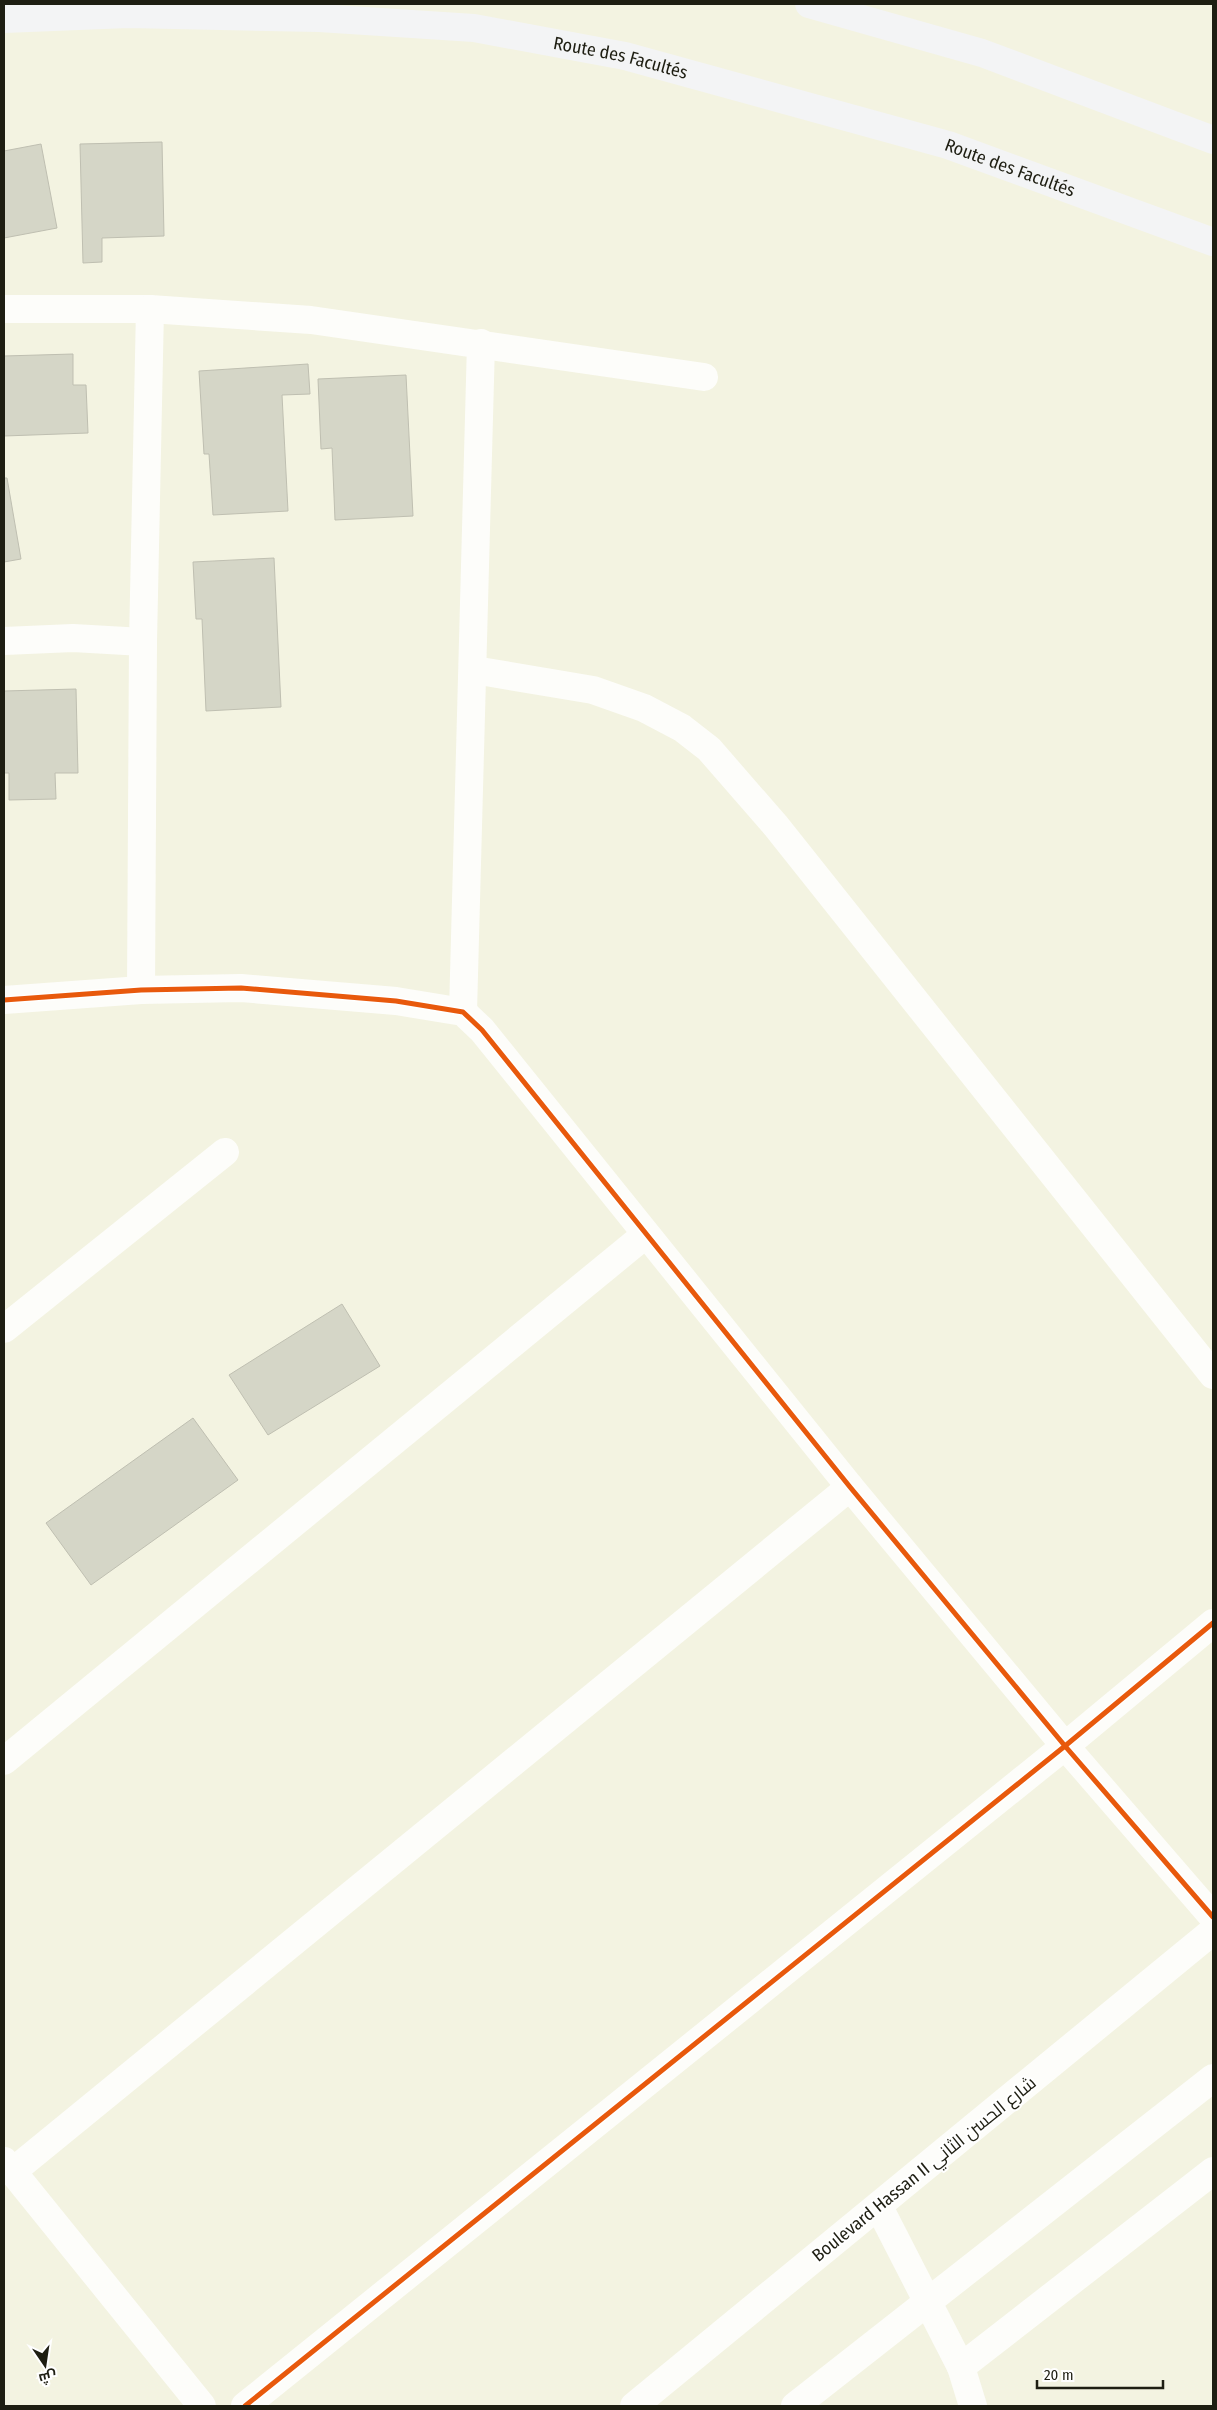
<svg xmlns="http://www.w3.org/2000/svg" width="1217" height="2410" font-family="'Fira Sans Condensed',Cairo,sans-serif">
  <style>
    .building { fill: #d5d6c7; stroke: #bfbfb1 }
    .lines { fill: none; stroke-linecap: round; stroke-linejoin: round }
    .street { stroke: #fdfdfa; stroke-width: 28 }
    .secondary { stroke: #fdfdfa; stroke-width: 28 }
    .primary { stroke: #f3f4f5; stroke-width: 28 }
    .cycleway-casing { stroke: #fff; stroke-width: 8 }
    .cycleway { stroke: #e8590c; stroke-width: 5 }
    .labels { text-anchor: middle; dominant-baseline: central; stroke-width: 4; stroke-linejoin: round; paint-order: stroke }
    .street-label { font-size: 18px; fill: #1e1e12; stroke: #fff }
  </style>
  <rect width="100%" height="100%" fill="#f3f3e1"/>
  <!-- building -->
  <g class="building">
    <path d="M162 142 164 236 102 238V262L83 263 80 144Z"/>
    <path d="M41 144 57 228 4 238V151Z"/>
    <path d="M73 354V385H86L88 433 4 436V356Z"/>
    <path d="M308 364 310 394 282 395 288 511 213 515 209 454H204L199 371Z"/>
    <path d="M406 375 413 516 335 520 332 448 321 449 318 379Z"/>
    <path d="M4 478H7L21 559 4 562Z"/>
    <path d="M274 558 281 707 206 711 202 619H196L193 562Z"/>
    <path d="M76 689 78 773H55L56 799 9 800V773H4V691Z"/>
    <path d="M342 1304 380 1366 268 1435 229 1375Z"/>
    <path d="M193 1418 238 1480 91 1585 46 1523Z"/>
  </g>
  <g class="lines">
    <!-- street -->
    <g class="street">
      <path d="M4 309H150L311 320 704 377"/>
      <path d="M4 641 73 638 143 642"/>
      <path d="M474 670 593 690 644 708 682 728 709 749 776 826 1213 1375"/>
      <path d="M141 990 143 642 150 309"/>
      <path d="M4 1000 141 990 241 988 396 1001 463 1012 482 1030 850 1487 1065 1746 1213 1917"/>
      <path d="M463 1012 481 343"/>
      <path d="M4 1329 225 1152"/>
      <path d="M4 1761 645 1235"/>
      <path d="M4 2161 202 2406"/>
      <path d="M12 2172 850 1487"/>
      <path d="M879 2207 961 2367 973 2406"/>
      <path d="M961 2367 1213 2171"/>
      <path d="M245 2406 1065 1746 1213 1623"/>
    </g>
    <!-- secondary -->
    <g class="secondary">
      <path d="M634 2406 1213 1931"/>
      <path d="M795 2406 1213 2078"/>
    </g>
    <!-- primary -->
    <g class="primary">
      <path d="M809 4 982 53 1213 140"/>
      <path id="s1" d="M4 19 128 14 319 18 474 28 625 56 948 145 1213 242"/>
    </g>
    <defs>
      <g id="cycleway">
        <path d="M4 1000 141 990 241 988 396 1001 463 1012 482 1030 850 1487 1065 1746 1213 1917"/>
        <path d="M245 2406 1065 1746 1213 1623"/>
      </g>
    </defs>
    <!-- cycleway casing -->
    <use href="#cycleway" class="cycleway-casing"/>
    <!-- cycleway -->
    <use href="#cycleway" class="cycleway"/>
  </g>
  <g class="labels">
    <!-- street labels -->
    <g class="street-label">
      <text stroke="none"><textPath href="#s1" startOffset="620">Route des Facultés</textPath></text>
      <text stroke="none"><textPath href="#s1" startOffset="1025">Route des Facultés</textPath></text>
      <text transform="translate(924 2169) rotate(-39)">Boulevard Hassan II شارع الحسن الثاني</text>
    </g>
  </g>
  <!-- border -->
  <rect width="1217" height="2410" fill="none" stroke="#1e1e12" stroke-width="10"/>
  <!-- north arrow -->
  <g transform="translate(45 2365) rotate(167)" stroke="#ffffff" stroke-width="4" paint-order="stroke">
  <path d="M0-4L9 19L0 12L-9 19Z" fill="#1e1e12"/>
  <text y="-8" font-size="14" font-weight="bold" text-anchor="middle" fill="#1e1e12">ش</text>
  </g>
  <!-- scale -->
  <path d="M1037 2380v8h126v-8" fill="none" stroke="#1e1e12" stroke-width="2.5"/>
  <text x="1044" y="2380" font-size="15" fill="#1e1e12" stroke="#ffffff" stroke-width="4" paint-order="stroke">20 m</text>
</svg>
